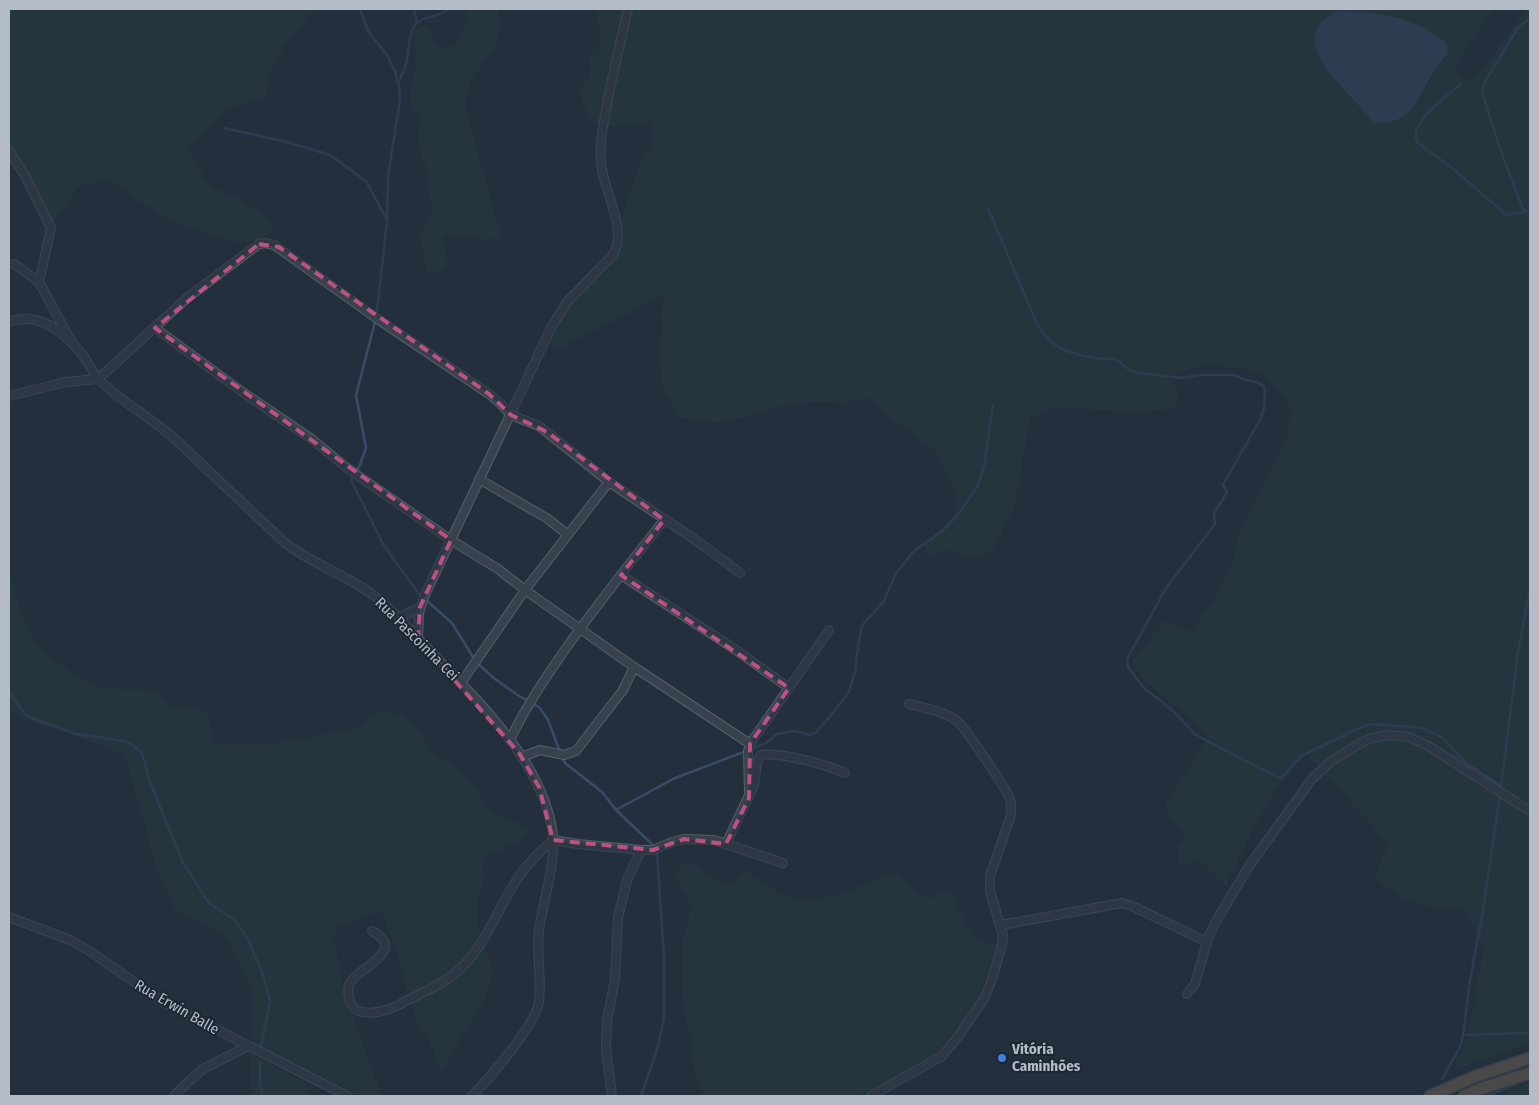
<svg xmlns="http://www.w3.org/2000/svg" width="1539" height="1105" font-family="'Fira Sans Condensed',sans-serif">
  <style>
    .green { fill: #263c3f; fill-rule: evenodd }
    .water { fill: #394c67 }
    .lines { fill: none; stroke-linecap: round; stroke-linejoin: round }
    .stream { stroke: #394c67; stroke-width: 2.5 }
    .minor-casing { stroke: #565f6c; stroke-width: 10 }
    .highway-casing { stroke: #434c59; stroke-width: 14 }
    .minor { stroke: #38414e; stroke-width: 8 }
    .highway { stroke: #746855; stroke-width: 11 }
    .marked { fill: none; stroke: #bd5182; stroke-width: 4; stroke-dasharray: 10 6; stroke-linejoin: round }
    .shop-dot { fill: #3f7fe0; stroke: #1d2633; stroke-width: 2 }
    .labels { text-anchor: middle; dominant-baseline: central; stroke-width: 4; stroke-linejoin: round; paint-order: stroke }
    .street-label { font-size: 15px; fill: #b4bcc9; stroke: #1d2633 }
    .poi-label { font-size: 15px; font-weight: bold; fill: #b4bcc9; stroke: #1d2633; text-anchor: start }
  </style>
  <rect width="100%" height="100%" fill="#242f3e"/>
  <!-- green -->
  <g class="green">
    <path d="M9 9H314L285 46 269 75 265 97 227 108 211 128 188 150 206 180 214 188 238 198 267 218 273 228 267 235 253 242 230 241 178 223 158 214 113 183 100 182 86 184 78 188 63 212 47 227 37 202 9 156Z"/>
    <path d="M468 9H498L499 27 496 46 472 78 466 95 465 107 503 242 499 238 484 240 474 235H446L443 239 447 259V266L441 271 429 275 426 267 421 239 422 230 432 213 429 183 428 171 420 152 418 136 420 127V118L410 102 411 88 416 68 414 37 415 30 422 25 430 31 438 46C461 54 465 25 468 9Z"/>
    <path d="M595 9H1493L1454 69 1472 83 1527 9H1530V1043L1459 1068 1456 1061 1468 1035 1484 947 1463 910 1441 908 1403 900 1374 877 1389 843 1307 755C1271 783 1247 845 1226 885L1201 862 1179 864 1178 846 1187 839 1168 815 1165 806 1209 735 1143 679 1132 661 1165 621 1190 632C1205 612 1221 592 1230 569 1237 553 1236 536 1246 521L1288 434 1290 407 1278 389 1261 374 1248 369 1203 365 1178 372 1173 383 1180 398 1174 408 1145 412H1124L1122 410 1048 408 1030 419 1014 508 993 549 982 558 965 555 953 550 926 555 924 545 944 526 954 513 958 499 947 472 935 451 921 442 869 398 839 403 798 402 726 422 712 423 703 419H687L676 416 675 407 665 394 661 377 660 337 663 324 662 316 664 294 605 326 562 347 547 345 543 336 567 299 588 275 611 254 618 239 626 203 641 163 651 145 653 121C648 122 643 125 638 126 628 127 604 127 595 123 588 119 582 99 579 92L591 75 590 55 600 44V26ZM1316 49 1448 53 1431 77 1421 98H1352L1332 77Z"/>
    <path d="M9 574C15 592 20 612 28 629 39 650 73 676 94 685 101 688 110 689 117 689 142 691 149 683 168 705L197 708 208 714 212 745H269L319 736 338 731 351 732 362 725 368 716 378 711H389L404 716 437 755 460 771 475 789 486 807 496 815 514 820 532 831 523 840 484 857 482 884 477 908 478 929 486 949 492 971 485 1000 441 1071 431 1046 416 1019 402 973 399 957 381 910 336 927 334 940 340 971 355 1024 382 1096H359L253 1042 251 1005 253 994 250 982 226 938 202 922 176 911 157 871 152 850 124 754C102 746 80 738 58 730 40 724 23 723 9 708Z"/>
    <path d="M686 861 692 863 725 885C737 882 736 875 746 871L759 881 787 897 809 899 833 896 846 893 870 882 897 873 917 896 931 898 950 890 972 935 983 942 997 945 976 1003 932 1060 878 1089 856 1096H703L694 1070 692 1049 682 993V942L688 925 690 905 688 896 678 883 677 877 679 869Z"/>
    <path d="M250 1053 306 1083 309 1096H253L251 1086Z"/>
    <path d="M1530 1083V1096H1505L1521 1086Z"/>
  </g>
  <!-- water -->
  <path class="water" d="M1338 11C1378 12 1416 16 1447 44L1448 53C1442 61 1435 69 1430 78 1417 103 1406 126 1374 123 1366 115 1359 105 1351 97 1335 80 1297 43 1324 19 1328 16 1333 13 1338 11Z"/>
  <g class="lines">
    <!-- stream -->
    <g class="stream">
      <path d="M360 9 369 33 387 55 395 71 399 87 400 100 388 176 387 221 378 302 374 326 356 395 366 448 360 465 351 480 383 544 418 593 452 623 476 662 495 679 519 696 539 707 548 720 560 752"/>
      <path d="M414 9 417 22"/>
      <path d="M399 82C401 76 404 70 406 64 410 52 407 32 417 23 422 17 439 17 449 9"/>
      <path d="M1461 84C1449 94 1405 125 1418 143L1451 167 1505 214 1508 215 1530 211"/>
      <path d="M224 128 287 142 330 155 366 181 387 220"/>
      <path d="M988 208 1037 324C1053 349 1066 353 1095 358 1101 359 1109 358 1115 359 1122 362 1126 370 1134 372L1181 378 1200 375H1234L1246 380 1257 382 1263 386 1265 389 1264 409 1261 418 1223 485 1227 492 1214 514 1215 524 1166 588 1127 659 1128 667 1144 688 1173 711 1196 735 1275 776 1282 778 1301 756 1364 726 1372 724 1423 728 1443 738 1465 762 1501 786 1518 652 1530 590"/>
      <path d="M1524 212 1500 149 1482 92 1485 82 1517 29 1530 18"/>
      <path d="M9 693 25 714 32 718 76 734 118 740 130 743 142 753 150 782 183 863 209 903 235 920 247 938 262 972 270 1001 261 1047"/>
      <path d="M751 749 766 743 777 734 795 731 810 735 815 733 828 719 849 692 855 672 857 654 861 629 864 623 884 601 896 573 906 561 914 551 942 531 958 515 977 487 984 467 993 404"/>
      <path d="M562 757 565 763 602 792 616 810 653 845 657 852 664 958V1017L658 1047 641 1096"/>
      <path d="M616 810 673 779 746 751"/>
      <path d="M1464 1035 1530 1033"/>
      <path d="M260 1062V1085L263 1096"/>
      <path d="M1442 1079 1460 1047 1463 1036 1470 980 1482 917 1500 795"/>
      <path d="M1487 1096 1526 1080"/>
    </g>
    <defs>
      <g id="minor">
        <path d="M9 151 25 176 51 228 39 282"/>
        <path d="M14 264 39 282 71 341"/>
        <path d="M9 321C18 319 27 318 36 320 54 324 73 342 84 357 89 364 93 373 99 380 122 402 151 418 175 439L284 542C309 562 339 572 366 590 390 606 408 628 428 649 477 700 546 764 553 837 555 869 543 900 539 930 536 954 542 978 539 1002 536 1024 489 1079 472 1096"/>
        <path d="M155 328 241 391 313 440 347 468 451 540 498 569 525 590 634 667 750 744 829 630"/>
        <path d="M9 396 65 382 98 379 187 298 259 244 265 243 274 245 379 320 489 394 500 403 511 415 539 426 609 482 697 541 740 573"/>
        <path d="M479 479 548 519 567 534"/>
        <path d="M621 575 736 650 789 688"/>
        <path d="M399 618 420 607"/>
        <path d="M418 639 419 613 424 597 552 326 567 302 612 256C629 231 604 192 601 164 599 141 604 121 608 99 614 69 621 39 628 9"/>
        <path d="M461 683 525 590 609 482"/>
        <path d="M510 740C525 708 544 680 564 651 596 606 630 563 664 520"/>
        <path d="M522 757 540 750 564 755 576 751 623 690 634 667"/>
        <path d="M749 792 748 751 750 744"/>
        <path d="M726 844 753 787C757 777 754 762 761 755 781 752 827 765 845 773"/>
        <path d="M9 917 70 940 88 950 163 1002 347 1096"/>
        <path d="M1001 925 1122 903 1132 906 1207 942"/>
        <path d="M372 931C409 951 357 968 350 983 348 987 348 993 349 998 350 1002 353 1008 357 1010 369 1017 393 1009 404 1002 423 992 444 984 460 969 484 947 496 913 513 886 523 868 538 853 553 840L578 844 641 850H653L672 842 684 839 714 840 783 863"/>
        <path d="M1187 994 1195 984 1208 938 1215 923 1249 866 1312 779 1330 762 1359 744 1369 739 1387 735 1409 737 1430 747 1530 811"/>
        <path d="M174 1096 189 1081 203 1069 248 1046"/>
        <path d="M612 1096 606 1049 607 1020 615 979 618 918 627 880 641 850"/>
        <path d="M871 1096 942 1056 957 1038 984 999 992 979 1002 945 1003 936 990 891V876L1010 818C1012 811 1012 806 1010 799 1005 787 965 727 956 720 942 711 925 708 909 704"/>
      </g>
      <g id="highway">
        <path d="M1430 1096 1474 1077 1530 1058"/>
        <path d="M1464 1096 1480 1089 1530 1073"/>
      </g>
    </defs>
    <!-- minor casing -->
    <use href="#minor" class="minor-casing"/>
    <!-- highway casing -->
    <use href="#highway" class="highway-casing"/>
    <!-- minor -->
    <use href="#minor" class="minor"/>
    <!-- highway -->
    <use href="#highway" class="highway"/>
  </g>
  <!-- marked area -->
  <path d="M0 0H1539V1105H0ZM259 244 279 247 489 394 511 415 547 432 664 520 621 575 789 688 750 744 749 798 726 844 684 839 653 850 553 840 539 787 519 753 418 639 420 607 451 540 155 328Z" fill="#242f3e" fill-opacity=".55" fill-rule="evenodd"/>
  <path class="marked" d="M259 244 279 247 489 394 511 415 547 432 664 520 621 575 789 688 750 744 749 798 726 844 684 839 653 850 553 840 539 787 519 753 418 639 420 607 451 540 155 328Z"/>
  <!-- markers -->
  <circle class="shop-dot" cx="1002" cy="1058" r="5"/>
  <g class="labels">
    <!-- street labels -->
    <g class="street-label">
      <text transform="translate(417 639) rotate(45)">Rua Pascoinha Cei</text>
      <text transform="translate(177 1007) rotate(30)">Rua Erwin Balle</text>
    </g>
    <!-- poi labels -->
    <g class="poi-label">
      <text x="1012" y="1049">Vitória<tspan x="1012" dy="17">Caminhões</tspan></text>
    </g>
  </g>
  <!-- border -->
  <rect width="1539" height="1105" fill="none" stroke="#b4bcc9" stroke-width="20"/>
</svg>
